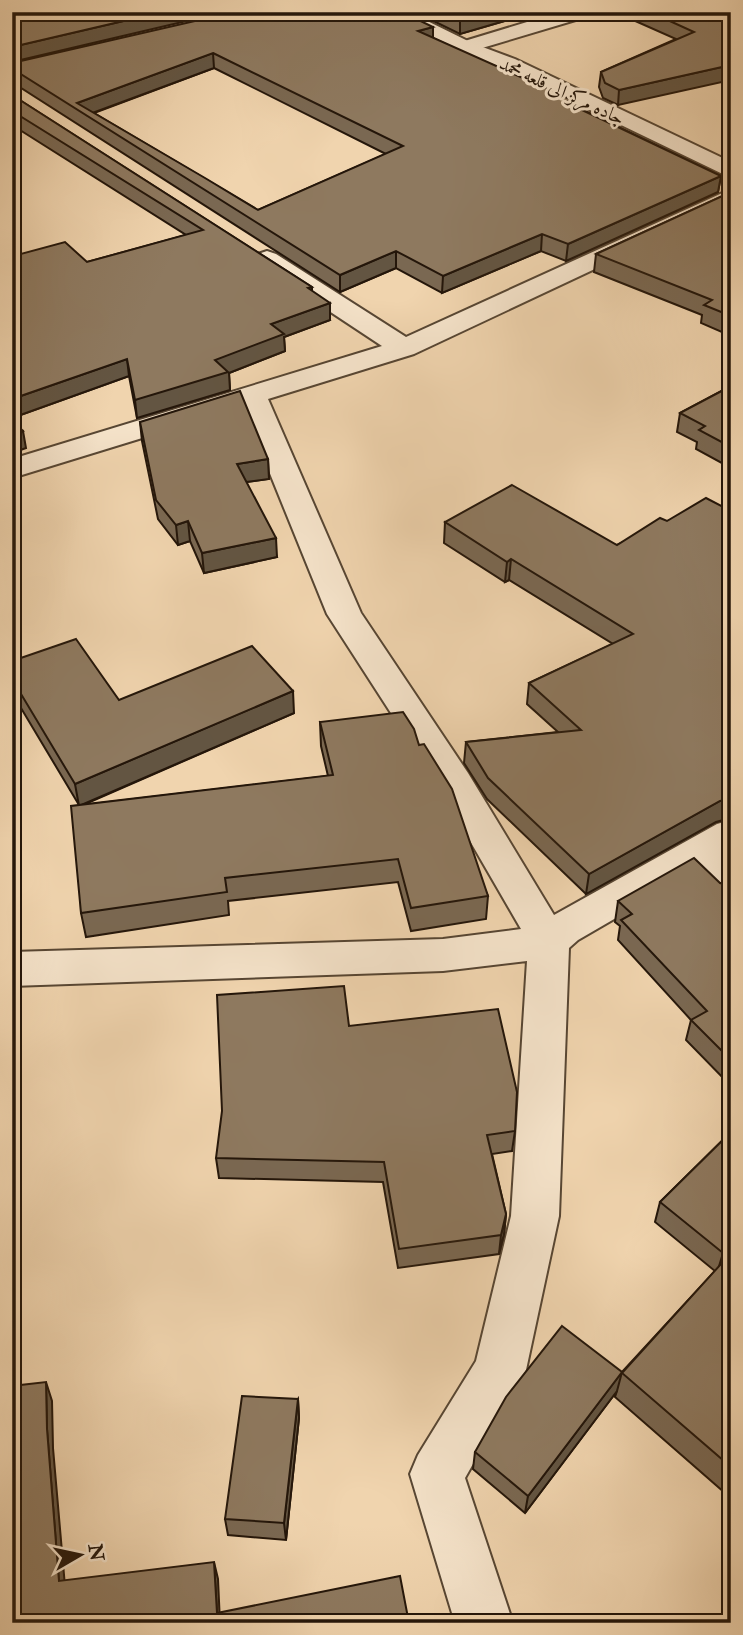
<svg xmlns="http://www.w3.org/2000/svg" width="743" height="1635" font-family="'IM FELL Double Pica',Amiri,serif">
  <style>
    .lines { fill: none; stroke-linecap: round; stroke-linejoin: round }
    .minor-casing { stroke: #574633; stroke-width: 4 }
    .tertiary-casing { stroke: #574633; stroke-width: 4 }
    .minor { fill: #f5e3ca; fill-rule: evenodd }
    .tertiary { fill: #f5e3ca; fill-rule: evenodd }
    .wall { fill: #7a6852; stroke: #24160a; stroke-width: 2; fill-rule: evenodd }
    .shaded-wall { fill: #635542; stroke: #24160a; stroke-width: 2 }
    .building { fill: #8e795f; stroke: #24160a; stroke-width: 2; fill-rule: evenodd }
    .labels { text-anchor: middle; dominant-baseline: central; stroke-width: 6; stroke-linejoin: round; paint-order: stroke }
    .far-street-label { font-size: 19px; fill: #24160a; stroke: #f5e3ca }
  </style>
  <rect width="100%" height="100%" fill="#f0d4ae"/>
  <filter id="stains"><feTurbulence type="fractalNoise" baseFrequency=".00286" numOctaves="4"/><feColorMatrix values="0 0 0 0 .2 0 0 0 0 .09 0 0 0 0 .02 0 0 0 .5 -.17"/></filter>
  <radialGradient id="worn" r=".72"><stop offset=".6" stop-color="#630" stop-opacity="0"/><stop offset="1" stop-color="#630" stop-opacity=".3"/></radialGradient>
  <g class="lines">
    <defs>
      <g id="minor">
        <path d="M560 12H592L589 16 472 51H458L455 47 458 43Z"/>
        <path d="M731 189V205L414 354 268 399 361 613 468 773 554 915 717 824 731 820V852L721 857 731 867V906L717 902 690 875 578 940 569 948 559 1216 526 1370 465 1478 513 1623H455L410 1474 418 1455 476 1361 511 1216 527 961 443 971 12 986V952L443 939 521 929 440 789 327 614 243 407 12 478V459L382 346 258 264 254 259 258 254 267 251 276 254 406 337Z"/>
      </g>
      <path id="tertiary" d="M383 12H409L472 43 515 59 731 162V178L501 67 458 51 386 16Z"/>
    </defs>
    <!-- minor casing -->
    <use href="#minor" class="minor-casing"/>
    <!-- tertiary casing -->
    <use href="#tertiary" class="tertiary-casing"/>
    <!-- minor -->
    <use href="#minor" class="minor"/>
    <!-- tertiary -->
    <use href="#tertiary" class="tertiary"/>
  </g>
  <!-- wall -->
  <g class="wall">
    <path d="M415 12H535L460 34Z"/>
    <path d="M615 12H731L618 105 603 98 599 87 601 72 676 39Z"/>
    <path d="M433 27V38L721 176 718 192 566 261 541 251 442 293 396 268 340 292 21 88 12 87V63ZM214 68 386 154 258 210 94 113Z"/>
    <path d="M12 95 312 287V291L330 320 284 337 285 351 229 373 230 390 137 418 129 376 12 418V250L21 254 87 262 186 235 12 125Z"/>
    <path d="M731 192V336L701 323 702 315 594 272 596 254Z"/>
    <path d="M731 386V468L696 449 697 442 677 432 680 413Z"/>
    <path d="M140 422 268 459 269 479 246 482 277 557 204 573 190 541 178 545 158 519 142 441Z"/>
    <path d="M731 511V818L716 822 586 894 487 799 464 763 466 742 558 732 527 704 529 683 613 644 509 580 505 582 444 543 445 522 617 545 667 521Z"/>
    <path d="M12 679 119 700 294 713 83 805 328 776 321 746 320 722 419 745 488 896 486 919 411 931 398 882 228 901 229 915 86 937 81 913 79 805 12 693Z"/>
    <path d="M730 837H731V864L725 858Z"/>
    <path d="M720 883 731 886V1086L686 1040 691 1020 618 940 620 926 615 922 618 901Z"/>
    <path d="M349 1026 515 1131 512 1151 492 1154 506 1214 504 1234 499 1254 398 1268 383 1182 219 1178 216 1158Z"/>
    <path d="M731 1132V1485L725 1493 615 1397 617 1391 525 1513 473 1469 475 1452 622 1372 715 1271 655 1222 660 1202Z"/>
    <path d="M298 1399 299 1418 286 1540 228 1535 225 1519Z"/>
  </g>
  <!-- shaded-wall -->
  <g class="shaded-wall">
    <path d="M162 12H225L12 62V47Z"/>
    <path d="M485 12H535L460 34V19Z"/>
    <path d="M433 27V42L418 31Z"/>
    <path d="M213 53 214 68 87 115 77 103Z"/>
    <path d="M731 65V80L618 105 619 90Z"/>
    <path d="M721 176 718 192 566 261 568 244Z"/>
    <path d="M542 234 541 251 442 293 443 276Z"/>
    <path d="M396 251V268L340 292V275Z"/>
    <path d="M330 303V320L284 337 285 351 229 373 230 390 137 418 135 400 215 360 271 324Z"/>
    <path d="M127 359 129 376 12 418V399Z"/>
    <path d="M23 431 26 448 12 453V434Z"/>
    <path d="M268 459 269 479 238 483 237 464Z"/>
    <path d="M188 521 190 541 178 545 176 525Z"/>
    <path d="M276 538 277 557 204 573 202 553Z"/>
    <path d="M511 559 509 580 505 582 507 562Z"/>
    <path d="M293 691 294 713 79 806 75 784Z"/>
    <path d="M731 799V818L716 822 586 894 589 874 720 801Z"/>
    <path d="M506 1214 504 1234 499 1254 501 1235Z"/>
    <path d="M731 1245V1258L717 1273 723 1253Z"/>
    <path d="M622 1372 617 1391 525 1513 528 1496Z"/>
    <path d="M46 1382 52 1401 53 1448 66 1598 59 1581 47 1429Z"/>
    <path d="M298 1399 299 1418 286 1540 284 1523Z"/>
    <path d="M731 1478V1485L725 1493Z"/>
    <path d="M214 1562 218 1579 220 1623 217 1613Z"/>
  </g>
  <!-- building -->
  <g class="building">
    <path d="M12 12H162L12 47Z"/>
    <path d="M234 12H402L433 27 418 31 572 100 565 102 721 176 568 244 542 234 443 276 396 251 340 275 19 73 12 72V63ZM213 53 403 146 258 210 205 178 77 103Z"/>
    <path d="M445 12H485L460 19Z"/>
    <path d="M650 12H731V65L619 90 605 83 601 72 694 32Z"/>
    <path d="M12 95 312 287 308 288 330 303 271 324 284 334 215 360 228 372 135 400 127 359 12 399V250L16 249 21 254 65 242 87 262 203 230 12 111Z"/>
    <path d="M731 192V316L704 305 712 300 596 254Z"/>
    <path d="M731 386V447L699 430 705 426 680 413Z"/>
    <path d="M240 391 268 459 237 464 276 538 202 553 188 521 176 525 156 500 140 422Z"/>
    <path d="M12 420 23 431 12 434Z"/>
    <path d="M512 485 617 545 660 518 667 521 706 498 731 511V799L720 801 589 874 488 778 466 742 581 730 529 683 633 634 511 559 507 562 445 522Z"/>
    <path d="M76 639 119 700 252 646 293 691 75 784 12 679V661Z"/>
    <path d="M403 712 414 729 419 745 424 744 452 789 488 896 411 908 398 859 225 878 227 892 81 913 71 806 333 775 320 722Z"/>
    <path d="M694 858 720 883 731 886V1060L691 1020 707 1011 621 920 632 914 618 901Z"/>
    <path d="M344 986 349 1026 498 1009 517 1092 515 1131 487 1135 506 1214 501 1235 399 1249 384 1162 216 1158 222 1111 217 995Z"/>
    <path d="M731 1132V1245L723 1253 660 1202Z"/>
    <path d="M731 1253V1467L622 1373Z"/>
    <path d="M562 1326 622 1372 528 1496 475 1452 506 1397Z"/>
    <path d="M46 1382 47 1429 59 1581 214 1562 217 1613 400 1576 409 1623H12V1386Z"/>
    <path d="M242 1396 298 1399 284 1523 225 1519Z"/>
  </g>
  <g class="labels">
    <!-- far-street labels -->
    <g class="far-street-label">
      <text transform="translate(562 91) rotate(25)">جاده مرکز الی قلعه محمد</text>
    </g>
  </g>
  <!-- margin -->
  <rect width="743" height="1635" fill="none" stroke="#f0d4ae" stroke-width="42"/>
  <rect x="14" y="14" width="715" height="1607" fill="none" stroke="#24160a" stroke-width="3.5"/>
  <rect x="21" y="21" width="701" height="1593" fill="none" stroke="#24160a" stroke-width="2"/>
  <!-- north arrow -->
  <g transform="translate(80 1555) rotate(81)" stroke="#f5e3ca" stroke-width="5" paint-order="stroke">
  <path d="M0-5L12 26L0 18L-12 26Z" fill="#24160a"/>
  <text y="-10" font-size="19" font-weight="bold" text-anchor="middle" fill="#24160a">N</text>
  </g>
  <rect width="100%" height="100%" filter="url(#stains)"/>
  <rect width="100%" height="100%" fill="url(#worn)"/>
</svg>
